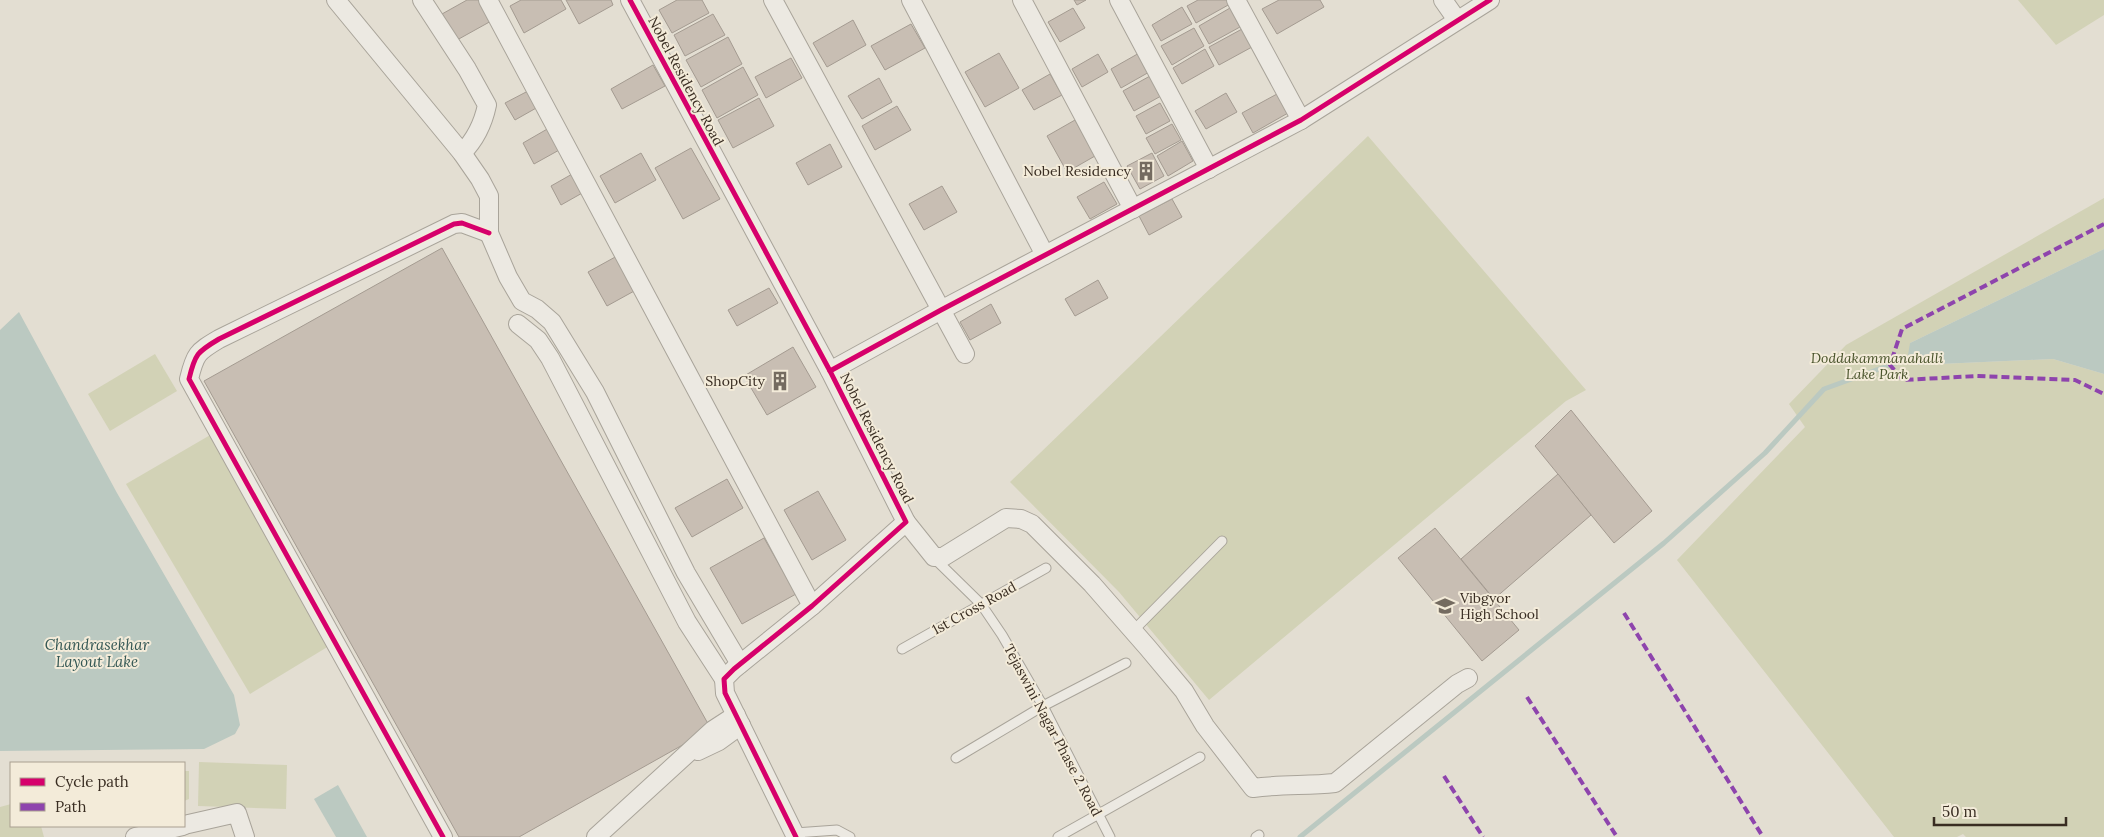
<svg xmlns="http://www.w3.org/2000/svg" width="2104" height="837" font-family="Lora,serif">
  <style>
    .green { fill: #d2d2b6 }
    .water { fill: #bbc9c1 }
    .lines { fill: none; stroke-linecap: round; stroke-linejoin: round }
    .stream { stroke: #bbc9c1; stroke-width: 5 }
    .building { fill: #c8beb3; stroke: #a49b91 }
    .service-casing { stroke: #a9a49a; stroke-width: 11 }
    .minor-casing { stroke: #a9a49a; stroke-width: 20 }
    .service { stroke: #ece9e2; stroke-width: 9 }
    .minor { stroke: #ece9e2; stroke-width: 18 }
    .quiet { stroke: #8e44ad; stroke-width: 4; stroke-dasharray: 8 4; stroke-linecap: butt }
    .cycleway-casing { stroke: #f3ebd9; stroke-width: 8 }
    .cycleway { stroke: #d6006c; stroke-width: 5 }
    .labels { text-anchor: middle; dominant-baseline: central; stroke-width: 4; stroke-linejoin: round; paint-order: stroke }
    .street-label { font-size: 14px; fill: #392d22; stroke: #f3ebd9 }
    .poi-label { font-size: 14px; fill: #392d22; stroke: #f3ebd9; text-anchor: end }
    .park-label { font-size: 14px; font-style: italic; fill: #49532b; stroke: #f3ebd9 }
    .water-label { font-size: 15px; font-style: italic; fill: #335754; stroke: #f3ebd9 }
  </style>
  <rect width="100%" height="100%" fill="#e3ded2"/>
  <!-- green -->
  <g class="green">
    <path d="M2018 0H2104V15L2056 45Z"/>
    <path d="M1368 136 1586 390 1566 401 1209 700 1119 592 1010 482Z"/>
    <path d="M2104 198V249L1910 343 1917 365 2053 359 2104 374V837H1966L1963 834 1957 837H1894L1677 560 1805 427 1789 404 1846 345Z"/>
    <path d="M155 354 177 391 110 431 88 394Z"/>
    <path d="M212 434 329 646 250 694 126 484Z"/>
    <path d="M199 762 287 765 286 809 198 806Z"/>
    <path d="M184 771H189V799L184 801Z"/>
    <path d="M11 804V826H41L44 837H0V807Z"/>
  </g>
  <!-- water -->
  <g class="water">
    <path d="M2104 249V374L2053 359 1917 365 1908 355 1910 343Z"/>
    <path d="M19 312 117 493 234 695 240 725 235 734 204 749 0 751V330Z"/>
    <path d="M338 785 367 837H336L314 799Z"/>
  </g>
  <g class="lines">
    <!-- stream -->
    <path class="stream" d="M1300 837 1664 543 1765 453 1824 389 1915 356"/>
  </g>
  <!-- building -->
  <g class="building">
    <path d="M467 0H482L493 20 457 40 442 14Z"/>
    <path d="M521 0H561L566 9 524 33 510 6Z"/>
    <path d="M566 0H611L613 5 579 24Z"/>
    <path d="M677 0H702L709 13 672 33 659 10Z"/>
    <path d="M1074 0H1086L1077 5Z"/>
    <path d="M1198 0H1227L1230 4 1196 23 1187 6Z"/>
    <path d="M1279 0H1320L1324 7 1277 34 1262 9Z"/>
    <path d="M1182 7 1192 24 1161 41 1152 25Z"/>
    <path d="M1073 8 1085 28 1060 42 1048 22Z"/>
    <path d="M1230 8 1240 27 1209 44 1199 26Z"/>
    <path d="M713 14 725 35 685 56 674 35Z"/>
    <path d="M853 20 866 45 827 67 813 43Z"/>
    <path d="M911 24 925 48 885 70 871 46Z"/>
    <path d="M1194 28 1204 46 1172 65 1161 46Z"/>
    <path d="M1242 29 1252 47 1219 65 1209 47Z"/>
    <path d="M728 37 742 64 701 87 686 60Z"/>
    <path d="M1205 49 1214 66 1182 84 1173 68Z"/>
    <path d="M1141 52 1151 71 1121 88 1111 69Z"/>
    <path d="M999 53 1019 88 985 107 965 72Z"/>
    <path d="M1098 54 1108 72 1082 87 1072 69Z"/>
    <path d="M791 58 802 78 766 98 755 77Z"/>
    <path d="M653 65 665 86 622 109 611 89Z"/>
    <path d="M743 67 758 95 717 118 702 90Z"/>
    <path d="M1050 74 1062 95 1034 110 1022 90Z"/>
    <path d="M1150 76 1161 96 1134 111 1123 91Z"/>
    <path d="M879 78 892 102 862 119 848 96Z"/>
    <path d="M528 91 538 107 515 120 505 103Z"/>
    <path d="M1226 93 1237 112 1206 129 1195 111Z"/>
    <path d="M1277 94 1288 113 1253 133 1242 113Z"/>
    <path d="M759 98 774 126 733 148 718 120Z"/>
    <path d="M1160 103 1170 121 1146 134 1136 116Z"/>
    <path d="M897 106 911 130 875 150 862 126Z"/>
    <path d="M1075 120 1095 156 1067 172 1047 136Z"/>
    <path d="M1172 124 1181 140 1155 154 1146 138Z"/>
    <path d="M549 128 561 149 534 164 523 143Z"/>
    <path d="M1182 141 1193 161 1168 176 1157 156Z"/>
    <path d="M830 144 842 167 808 185 796 163Z"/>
    <path d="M691 148 720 199 683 219 655 168Z"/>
    <path d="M641 153 656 180 615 203 600 176Z"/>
    <path d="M1152 153 1164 176 1140 189 1127 166Z"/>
    <path d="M574 173 584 192 561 205 551 186Z"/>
    <path d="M1104 182 1117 204 1090 219 1077 197Z"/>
    <path d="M942 186 957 212 924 230 909 204Z"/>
    <path d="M1172 199 1182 217 1149 235 1139 216Z"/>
    <path d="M442 248 711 729 519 837H459L204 381Z"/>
    <path d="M617 256 636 290 607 306 588 272Z"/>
    <path d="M1098 280 1108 298 1075 316 1065 299Z"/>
    <path d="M769 288 778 303 737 326 728 310Z"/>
    <path d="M991 304 1001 323 970 340 960 322Z"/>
    <path d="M793 347 816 387 767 415 744 376Z"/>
    <path d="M1571 410 1652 511 1614 543 1535 446Z"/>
    <path d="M1558 474 1591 515 1494 599 1461 559Z"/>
    <path d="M727 479 743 508 692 537 675 508Z"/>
    <path d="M818 491 846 540 812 560 784 510Z"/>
    <path d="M1435 528 1519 630 1482 661 1398 558Z"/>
    <path d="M764 538 796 594 742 624 710 568Z"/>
  </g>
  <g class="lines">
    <defs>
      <g id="service">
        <path d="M934 558 981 604 1002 635 1043 706 1110 837"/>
        <path d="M1133 631 1222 541"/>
        <path d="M902 649 1046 568"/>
        <path d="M956 758 1043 706 1126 663"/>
        <path d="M795 833 837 830 850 837"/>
        <path d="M1058 837 1200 757"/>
        <path d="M1256 837 1259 835"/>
      </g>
      <g id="minor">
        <path d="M336 0 462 153 480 179 489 196V233L508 277 522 301 537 309 552 322 595 392 686 573 740 664"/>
        <path d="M422 0 467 69 487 105C483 124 476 139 462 153"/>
        <path d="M488 0 812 606"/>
        <path d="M630 0 830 371 906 522 812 606 734 669 724 679 725 693 796 837"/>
        <path d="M773 0 965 354"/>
        <path d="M911 0 1045 255"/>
        <path d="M1022 0 1133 209"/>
        <path d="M1119 0 1209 169"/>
        <path d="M1236 0 1301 120"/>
        <path d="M1443 0 1457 20"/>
        <path d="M518 324 538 340 550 358 687 622 724 679"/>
        <path d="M830 371 941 310 1301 120 1490 0"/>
        <path d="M906 522 934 557H943L1006 518 1021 519 1032 524 1092 584 1148 648 1184 691 1205 726 1253 788C1282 784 1307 786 1335 783L1457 684 1468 678"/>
        <path d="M698 751 719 741 741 725"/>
        <path d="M184 825 237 813 245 837"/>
        <path d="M135 837 183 826"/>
        <path d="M443 837 189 379C195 354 197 352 219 339L454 224 462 223 489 233"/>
        <path d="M596 837 713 730 736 715"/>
      </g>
    </defs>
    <!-- service casing -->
    <use href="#service" class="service-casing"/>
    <!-- minor casing -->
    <use href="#minor" class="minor-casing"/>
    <!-- service -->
    <use href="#service" class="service"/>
    <!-- minor -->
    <use href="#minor" class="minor"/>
    <!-- quiet -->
    <g class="quiet">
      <path d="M2104 224 1902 329 1890 365 1903 380 1977 376 2075 380 2104 394"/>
      <path d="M1624 613 1763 837"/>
      <path d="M1527 697 1617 837"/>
      <path d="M1444 776 1483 837"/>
    </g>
    <defs>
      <g id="cycleway">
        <path d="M630 0 830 371 906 522 812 606 734 669 724 679 725 693 796 837"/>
        <path d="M830 371 941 310 1301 120 1490 0"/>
        <path d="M443 837 189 379C195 354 197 352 219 339L454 224 462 223 489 233"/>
      </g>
    </defs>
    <!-- cycleway casing -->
    <use href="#cycleway" class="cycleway-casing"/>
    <!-- cycleway -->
    <use href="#cycleway" class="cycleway"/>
  </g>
  <!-- icons -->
  <defs>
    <symbol id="building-bare" viewBox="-9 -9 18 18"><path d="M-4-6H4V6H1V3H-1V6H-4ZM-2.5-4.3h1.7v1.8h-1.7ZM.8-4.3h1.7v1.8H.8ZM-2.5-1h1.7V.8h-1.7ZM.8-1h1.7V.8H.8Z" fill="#746b60" stroke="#f3ebd9" stroke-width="2.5" paint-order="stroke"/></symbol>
    <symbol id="school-bare" viewBox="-9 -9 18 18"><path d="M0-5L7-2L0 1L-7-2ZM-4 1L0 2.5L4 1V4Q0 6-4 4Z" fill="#746b60" stroke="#f3ebd9" stroke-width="2.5" paint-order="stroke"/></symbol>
  </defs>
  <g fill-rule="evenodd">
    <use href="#building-bare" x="1132" y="157" width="28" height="28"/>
    <use href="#building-bare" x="766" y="367" width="28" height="28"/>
    <use href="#school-bare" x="1431" y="592" width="28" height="28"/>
  </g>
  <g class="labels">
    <!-- street labels -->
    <g class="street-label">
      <text transform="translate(686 81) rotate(62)">Nobel Residency Road</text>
      <text transform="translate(877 438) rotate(63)">Nobel Residency Road</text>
      <text transform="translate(974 608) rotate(-29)">1st Cross Road</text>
      <text transform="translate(1053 730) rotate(62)">Tejaswini Nagar Phase 2 Road</text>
    </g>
    <!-- poi labels -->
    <g class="poi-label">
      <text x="1131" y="171">Nobel Residency</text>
      <text x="765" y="381">ShopCity</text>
      <text x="1460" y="598" text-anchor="start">Vibgyor<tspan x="1460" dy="16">High School</tspan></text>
    </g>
    <!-- park labels -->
    <g class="park-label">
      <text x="1877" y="358">Doddakammanahalli<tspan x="1877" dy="16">Lake Park</tspan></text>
    </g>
    <!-- water labels -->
    <g class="water-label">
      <text x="97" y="644">Chandrasekhar<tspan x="97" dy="17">Layout Lake</tspan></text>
    </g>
  </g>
  <!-- legend -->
  <rect x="10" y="762" width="175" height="65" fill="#f3ebd9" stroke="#a99f90"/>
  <rect x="20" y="778" width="25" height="8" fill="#d6006c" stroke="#a99f90"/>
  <text x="55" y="787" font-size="15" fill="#392d22">Cycle path</text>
  <rect x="20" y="803" width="25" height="8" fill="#8e44ad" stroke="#a99f90"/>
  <text x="55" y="812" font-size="15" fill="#392d22">Path</text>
  <!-- scale -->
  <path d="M1934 817v8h132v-8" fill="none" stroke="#392d22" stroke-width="2.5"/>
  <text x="1942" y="817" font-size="15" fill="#392d22" stroke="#f3ebd9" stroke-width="4" paint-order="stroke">50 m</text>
</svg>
